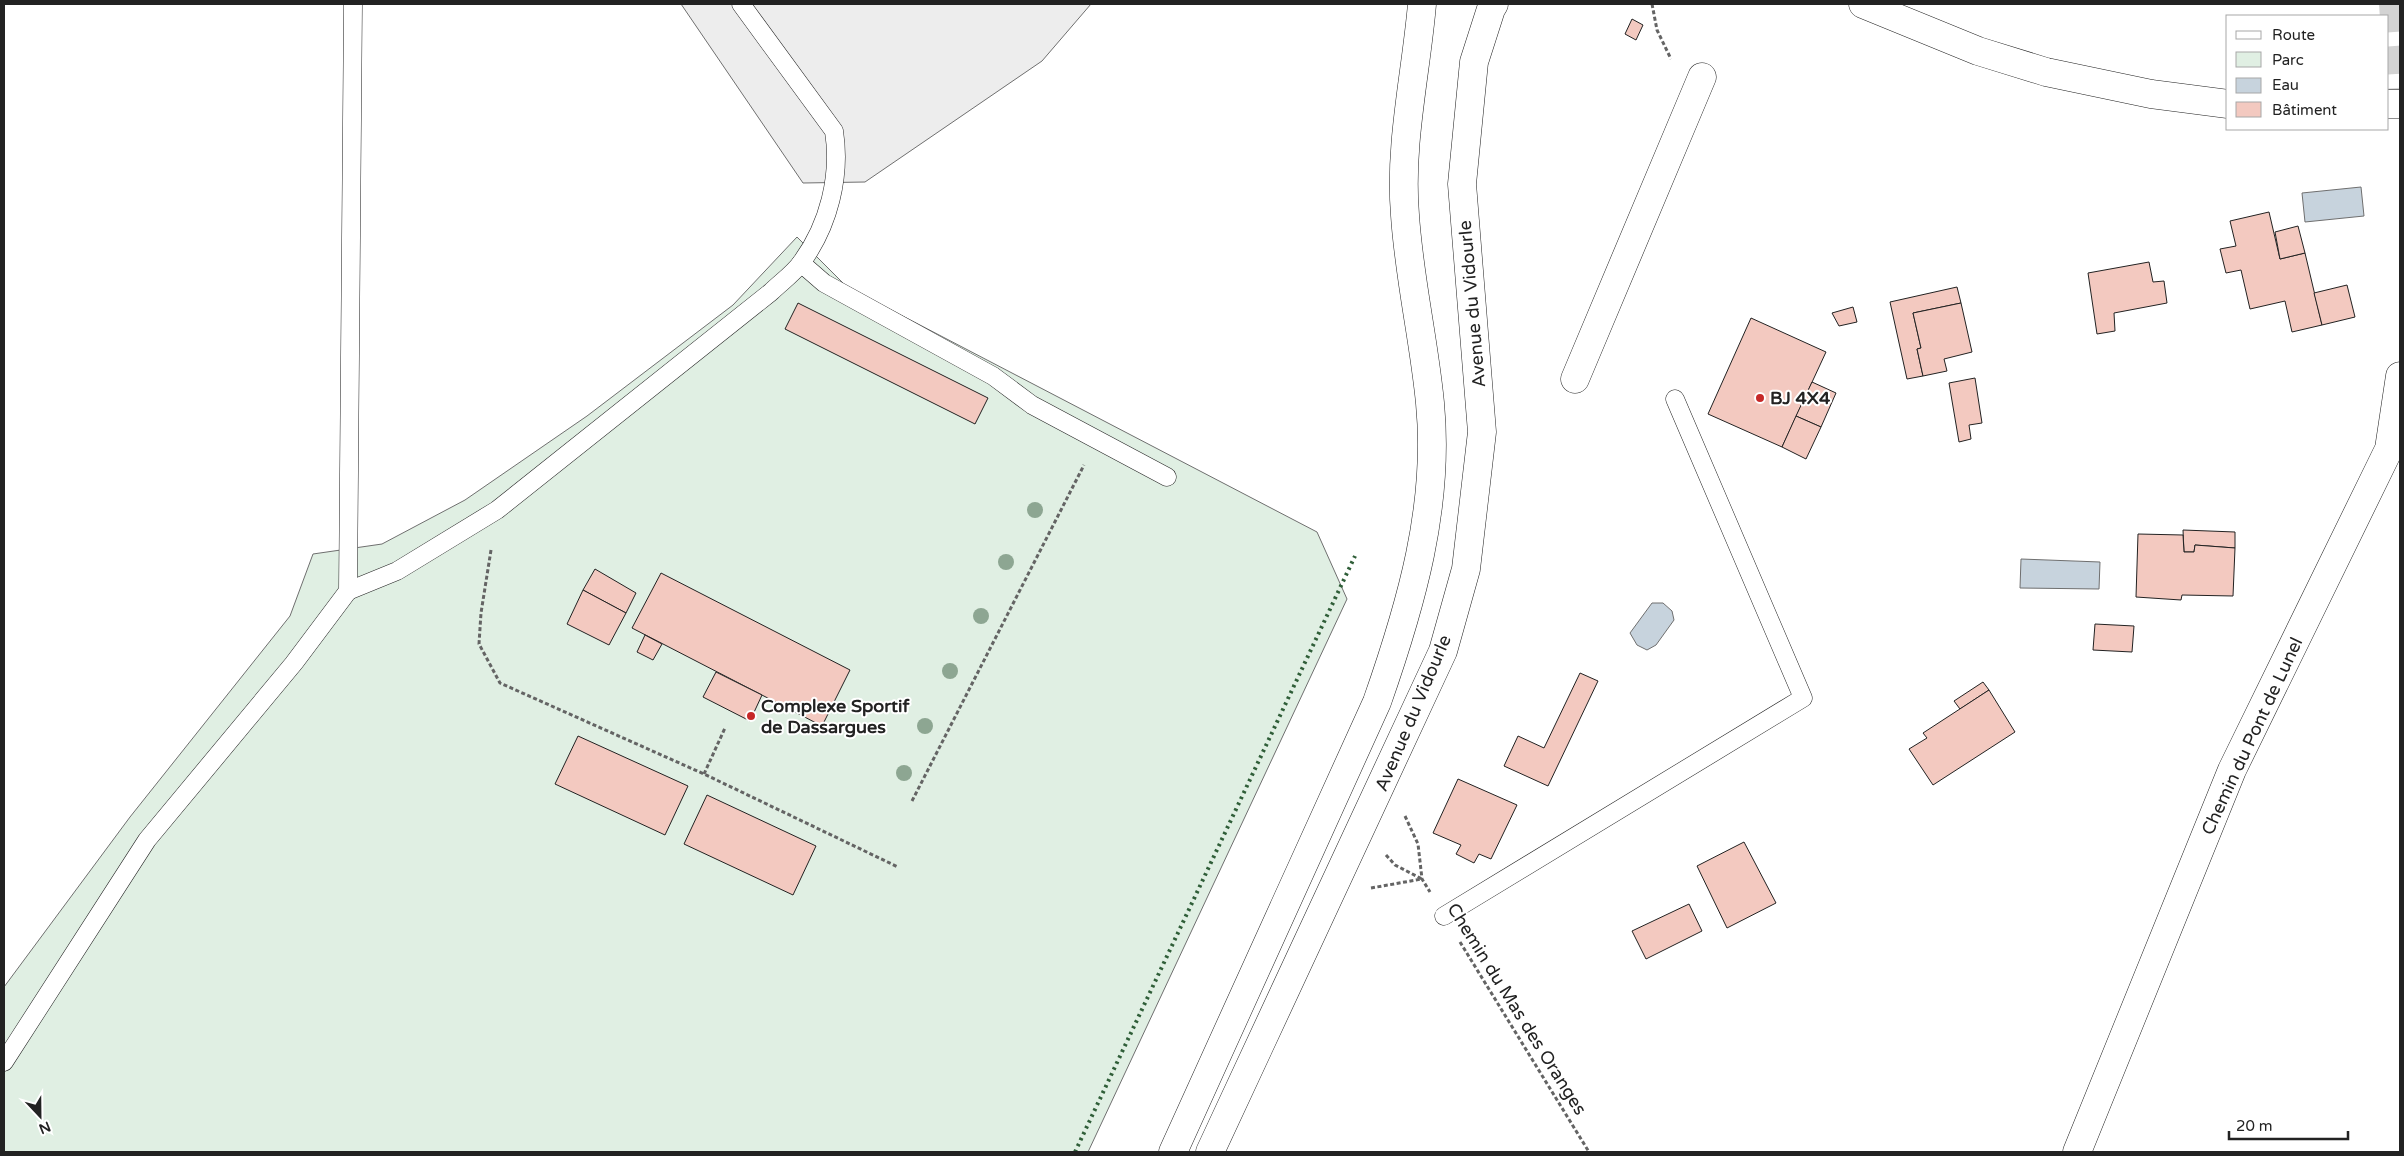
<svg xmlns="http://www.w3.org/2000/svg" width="2404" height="1156" font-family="'Varela Round',sans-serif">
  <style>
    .green { fill: #e0efe3; stroke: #6f6f6f }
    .parking { fill: #ededed; stroke: #6f6f6f }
    .water { fill: #c7d3dd; stroke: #6f6f6f }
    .building { fill: #f3c9c0; stroke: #222 }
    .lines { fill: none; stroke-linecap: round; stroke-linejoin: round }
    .street-tunnel { stroke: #d3d3d3; stroke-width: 28; stroke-dasharray: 28 14; stroke-linecap: butt }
    .lane-casing { stroke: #222; stroke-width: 19 }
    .street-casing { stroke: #222; stroke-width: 29 }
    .secondary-casing { stroke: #222; stroke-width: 29 }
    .primary-casing { stroke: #222; stroke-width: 29 }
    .path { stroke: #646464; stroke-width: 3; stroke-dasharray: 4 2.5; stroke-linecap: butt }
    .lane { stroke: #fff; stroke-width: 18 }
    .street { stroke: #fff; stroke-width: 28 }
    .secondary { stroke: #fff; stroke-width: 28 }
    .primary { stroke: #fff; stroke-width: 28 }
    .hedge { stroke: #2f5e38; stroke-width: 4; stroke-dasharray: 2.5 4; stroke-linecap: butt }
    .tree { fill: #8da692 }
    .poi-dot { fill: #c62828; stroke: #fff; stroke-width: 2 }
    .labels { text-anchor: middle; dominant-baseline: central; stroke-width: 4; stroke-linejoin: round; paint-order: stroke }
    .street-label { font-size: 18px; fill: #222; stroke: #fff }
    .poi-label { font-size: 18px; font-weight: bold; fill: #222; stroke: #fff; text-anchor: start }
  </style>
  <rect width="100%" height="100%" fill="#fff"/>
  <!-- green -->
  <path class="green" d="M797 237 847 287 1317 532 1347 599 1088 1152H4V987L130 817 290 616 313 554 382 544 465 500 587 416 733 305Z"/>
  <!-- parking -->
  <path class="parking" d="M681 4H1091L1042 61 865 182 803 183Z"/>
  <!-- water -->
  <g class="water">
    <path d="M2361 187 2364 216 2305 222 2302 193Z"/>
    <path d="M2021 559 2100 562 2099 589 2020 588Z"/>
    <path d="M1652 603H1663L1672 611 1674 620 1656 645 1647 650 1637 645 1630 633Z"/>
  </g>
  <!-- building -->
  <g class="building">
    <path d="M1632 19 1643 25 1636 40 1625 34Z"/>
    <path d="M2269 212 2280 259 2305 253 2322 325 2292 332 2285 301 2250 309 2241 270 2226 273 2220 249 2236 246 2230 221Z"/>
    <path d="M2298 226 2305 253 2280 259 2275 232Z"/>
    <path d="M2149 262 2153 282 2164 281 2167 303 2114 313 2115 331 2097 334 2088 273Z"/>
    <path d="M2347 285 2355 317 2322 325 2314 293Z"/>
    <path d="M1957 287 1961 303 1913 313 1921 348 1917 349 1923 376 1907 379 1890 302Z"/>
    <path d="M798 303 988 398 975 424 785 329Z"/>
    <path d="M1961 303 1972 352 1944 359 1947 371 1923 376 1917 349 1921 348 1913 313Z"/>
    <path d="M1853 307 1857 322 1839 326 1832 313Z"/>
    <path d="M1751 318 1826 352 1782 447 1708 414Z"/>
    <path d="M1975 378 1982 423 1969 425 1971 439 1959 442 1949 383Z"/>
    <path d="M1812 382 1836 393 1821 427 1796 416Z"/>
    <path d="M1796 416 1821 427 1806 459 1782 447Z"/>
    <path d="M2183 530 2235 532V548L2195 545 2194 552H2184Z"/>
    <path d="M2138 534 2183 535 2184 552H2194L2195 545 2235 548 2233 596 2182 595 2181 600 2136 597Z"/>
    <path d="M595 569 636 593 626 613 583 590Z"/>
    <path d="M661 573 850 670 822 726 632 628Z"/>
    <path d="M583 590 626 613 609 645 567 624Z"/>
    <path d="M2095 624 2134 626 2132 652 2093 650Z"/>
    <path d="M645 635 662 644 653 660 637 652Z"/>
    <path d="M716 672 762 695 750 721 703 697Z"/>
    <path d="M1580 673 1598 681 1548 786 1504 766 1518 736 1544 748Z"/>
    <path d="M1983 682 1989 690 1960 709 1954 701Z"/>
    <path d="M1989 690 2015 732 1933 785 1909 749 1927 738 1923 733Z"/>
    <path d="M578 736 688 786 665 835 555 784Z"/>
    <path d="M1458 779 1517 805 1491 859 1479 854 1474 863 1456 854 1461 845 1433 833Z"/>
    <path d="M707 795 816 846 793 895 684 844Z"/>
    <path d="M1744 842 1776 903 1727 928 1697 866Z"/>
    <path d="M1689 904 1702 931 1646 959 1632 931Z"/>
  </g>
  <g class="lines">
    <!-- street-tunnel -->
    <path class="street-tunnel" d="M2393 4 2400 104"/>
    <defs>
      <g id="lane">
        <path d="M801 263 824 283 993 376 1032 405 1167 477"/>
        <path d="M348 591 397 571 497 510 771 292C780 283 793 274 801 263 829 225 841 176 834 131L741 4"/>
        <path d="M1444 916 1803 698 1675 399"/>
        <path d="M4 1062 147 840 294 663 348 591 353 4"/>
      </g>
      <g id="street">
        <path d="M1575 379 1702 77"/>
        <path d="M2077 1152 2232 770 2389 449 2400 376"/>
      </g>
      <g id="secondary">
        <path d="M1863 4 1978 51 2046 72 2151 94 2228 104"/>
        <path d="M2388 104H2400"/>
      </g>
      <g id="primary">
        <path d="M1173 1152 1377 702C1411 605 1440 506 1430 403 1424 340 1409 278 1405 215 1399 144 1416 74 1422 4"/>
        <path d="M1210 1152 1443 651 1466 569 1482 432 1462 184 1474 62 1491 9 1494 4"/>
      </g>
    </defs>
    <!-- lane casing -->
    <use href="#lane" class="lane-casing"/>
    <!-- street casing -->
    <use href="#street" class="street-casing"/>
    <!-- secondary casing -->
    <use href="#secondary" class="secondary-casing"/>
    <!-- primary casing -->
    <use href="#primary" class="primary-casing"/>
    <!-- path -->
    <g class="path">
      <path d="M1652 4 1657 30 1671 59"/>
      <path d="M491 550 481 613 479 644 500 683 704 774 898 867"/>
      <path d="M704 774 725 728"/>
      <path d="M912 801 1084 465"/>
      <path d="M1405 816 1418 844 1422 879 1430 892"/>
      <path d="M1386 855 1395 865 1422 879"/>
      <path d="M1371 888 1422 879"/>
      <path d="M1460 942 1589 1152"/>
    </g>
    <!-- lane -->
    <use href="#lane" class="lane"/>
    <!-- street -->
    <use href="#street" class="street"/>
    <!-- secondary -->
    <use href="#secondary" class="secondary"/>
    <!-- primary -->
    <use href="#primary" class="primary"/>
    <!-- hedge -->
    <path class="hedge" d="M1075 1152 1355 556"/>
  </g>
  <!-- trees -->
  <g class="tree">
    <circle cx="1035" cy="510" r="8"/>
    <circle cx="1006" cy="562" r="8"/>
    <circle cx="981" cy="616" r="8"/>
    <circle cx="950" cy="671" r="8"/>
    <circle cx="925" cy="726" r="8"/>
    <circle cx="904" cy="773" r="8"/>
  </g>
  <!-- markers -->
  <g class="poi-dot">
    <circle cx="1760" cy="398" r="5"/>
    <circle cx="751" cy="716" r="5"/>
  </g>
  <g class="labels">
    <!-- street labels -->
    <g class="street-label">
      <text transform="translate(1472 304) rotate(-95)">Avenue du Vidourle</text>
      <text transform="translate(1413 713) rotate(-67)">Avenue du Vidourle</text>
      <text transform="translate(2252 736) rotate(-65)">Chemin du Pont de Lunel</text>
      <text transform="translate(1517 1009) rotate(58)">Chemin du Mas des Oranges</text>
    </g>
    <!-- poi labels -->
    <g class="poi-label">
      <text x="1770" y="398">BJ 4X4</text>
      <text x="761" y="706">Complexe Sportif<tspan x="761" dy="21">de Dassargues</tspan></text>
    </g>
  </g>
  <!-- border -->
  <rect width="2404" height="1156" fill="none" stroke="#222222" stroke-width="10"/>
  <!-- legend -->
  <rect x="2226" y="15" width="162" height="115" fill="#ffffff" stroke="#a7a7a7"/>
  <rect x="2236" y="31" width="25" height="8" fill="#ffffff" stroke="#a7a7a7"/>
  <text x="2272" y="40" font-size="15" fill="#222222">Route</text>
  <rect x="2236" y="52" width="25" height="15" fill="#e0efe3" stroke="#a7a7a7"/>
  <text x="2272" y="65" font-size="15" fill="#222222">Parc</text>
  <rect x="2236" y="78" width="25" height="15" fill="#c7d3dd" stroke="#a7a7a7"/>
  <text x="2272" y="90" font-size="15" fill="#222222">Eau</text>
  <rect x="2236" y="102" width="25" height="15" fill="#f3c9c0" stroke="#a7a7a7"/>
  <text x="2272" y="115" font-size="15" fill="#222222">Bâtiment</text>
  <!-- north arrow -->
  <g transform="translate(40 1116) rotate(158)" stroke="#ffffff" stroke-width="4" paint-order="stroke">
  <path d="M0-4L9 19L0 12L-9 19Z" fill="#222222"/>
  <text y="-8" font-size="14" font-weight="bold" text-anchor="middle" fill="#222222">N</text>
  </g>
  <!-- scale -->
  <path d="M2229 1131v8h119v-8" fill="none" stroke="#222222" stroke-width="2.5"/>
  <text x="2236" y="1131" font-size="15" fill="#222222" stroke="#ffffff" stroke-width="4" paint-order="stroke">20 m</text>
</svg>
